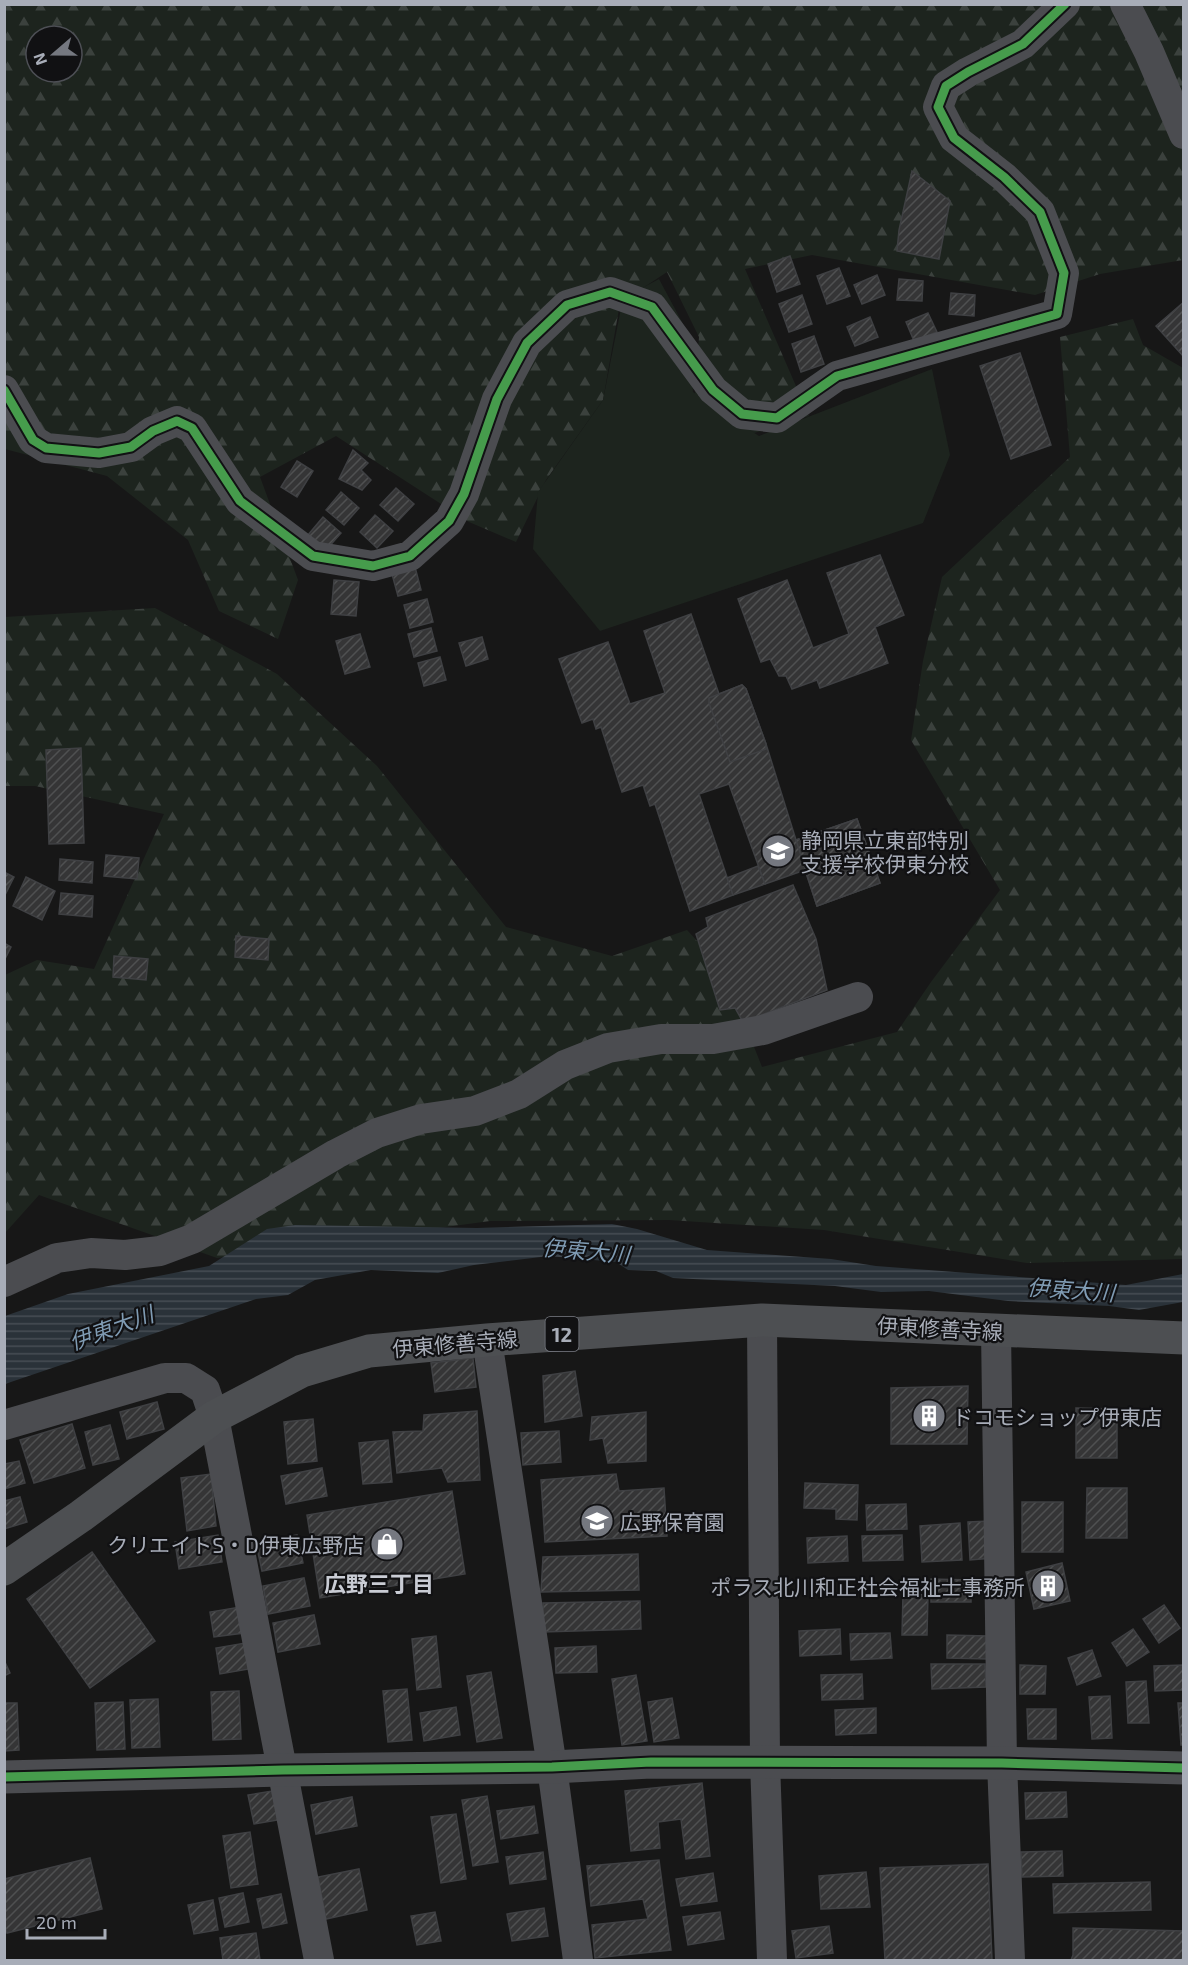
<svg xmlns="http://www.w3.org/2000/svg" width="1188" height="1965" font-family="'Exo 2','Noto Sans JP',sans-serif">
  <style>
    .forest { fill: url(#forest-firs); fill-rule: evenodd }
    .pitch { fill: #1d241e }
    .water { fill: url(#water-rules) }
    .building { fill: url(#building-hatch); stroke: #3f4043; stroke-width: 1.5 }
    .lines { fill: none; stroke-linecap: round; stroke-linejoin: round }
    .minor { stroke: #4b4c50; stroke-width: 30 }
    .tertiary { stroke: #4b4c50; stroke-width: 33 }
    .primary { stroke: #4d4f52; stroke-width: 33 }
    .cycleway-casing { stroke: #111113; stroke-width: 13 }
    .cycleway { stroke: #469c4c; stroke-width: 9 }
    .labels { text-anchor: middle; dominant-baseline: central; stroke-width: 4.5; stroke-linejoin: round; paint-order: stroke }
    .shield { fill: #111113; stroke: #7b7e86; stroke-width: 1.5 }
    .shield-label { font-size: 20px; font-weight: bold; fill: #a8adb8 }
    .poi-label { font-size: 21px; fill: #a8adb8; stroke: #111113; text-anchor: start }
    .street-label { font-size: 21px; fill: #a8adb8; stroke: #111113 }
    .water-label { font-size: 22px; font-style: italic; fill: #7f9bb3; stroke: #111113 }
    .neighbourhood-label { font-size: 22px; font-weight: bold; fill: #c9ccd4; stroke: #111113 }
  </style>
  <defs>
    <pattern id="forest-firs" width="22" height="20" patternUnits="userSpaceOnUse" patternTransform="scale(1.5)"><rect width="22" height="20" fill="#1d241e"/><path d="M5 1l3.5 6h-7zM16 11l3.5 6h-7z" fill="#3b413d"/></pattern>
    <pattern id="water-rules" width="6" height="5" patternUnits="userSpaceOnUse" patternTransform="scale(1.5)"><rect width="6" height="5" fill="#2a3239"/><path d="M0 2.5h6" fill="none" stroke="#464d54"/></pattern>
    <pattern id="building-hatch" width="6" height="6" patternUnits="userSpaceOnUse" patternTransform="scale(1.5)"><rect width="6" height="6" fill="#353536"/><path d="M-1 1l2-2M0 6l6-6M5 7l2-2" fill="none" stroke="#4f5051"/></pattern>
  </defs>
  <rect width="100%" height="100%" fill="#171717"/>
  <!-- forest -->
  <g class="forest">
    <path d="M4 5H1183V260L1100 274 1035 295 812 255 745 269 809 416 754 433 695 394 699 337 667 272 620 303 603 400 546 480 516 542 469 522 336 436 260 477 298 580 278 639 219 611 188 540 107 476 5 449ZM36 36H72V72H36Z"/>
    <path d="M1133 319 1143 345 1183 368V1259L1027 1263 824 1230 669 1220 490 1221 217 1258 39 1195 5 1233V975L37 960 94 969 164 814 35 786H5V617L155 608 277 674 377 766 506 927 612 956 687 930 723 969 762 1067 897 1032 931 982 1000 890 911 740 923 661 942 577 1070 457 1060 337Z"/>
  </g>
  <!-- pitch -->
  <path class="pitch" d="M659 279 689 335 693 392 759 436 932 369 950 455 923 523 600 631 533 549 538 492 603 400 623 298Z"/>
  <!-- water -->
  <path class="water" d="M612 1224 637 1229 707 1250 831 1259 876 1266 1126 1285 1183 1274V1302L1139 1310 1109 1306 1008 1301 929 1291 881 1292 835 1286 673 1278 656 1271 628 1270 616 1262 549 1256 474 1265 438 1273 371 1270 315 1280 288 1295 256 1299 5 1384V1316L68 1294 209 1266 267 1229 295 1225 477 1228Z"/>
  <!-- building -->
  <g class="building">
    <path d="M912 171 950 201 939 259 897 251 899 230Z"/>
    <path d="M790 256 800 284 777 292 768 264Z"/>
    <path d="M839 268 850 296 827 304 817 276Z"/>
    <path d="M877 275 885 295 862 304 854 285Z"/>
    <path d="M899 279 923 281 922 301 897 300Z"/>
    <path d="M951 293 975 295 974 316 949 314Z"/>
    <path d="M802 295 812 324 789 332 779 304Z"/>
    <path d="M1184 302V357L1156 326Z"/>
    <path d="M928 313 937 332 914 341 906 322Z"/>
    <path d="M870 317 878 337 855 346 847 327Z"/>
    <path d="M814 336 824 364 801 372 792 344Z"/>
    <path d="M1020 353 1051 445 1011 459 980 366Z"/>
    <path d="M353 450 368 463 361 470 371 480 362 490 339 479Z"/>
    <path d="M297 461 313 471 297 497 281 487Z"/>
    <path d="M396 488 414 504 398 521 380 505Z"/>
    <path d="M341 492 359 508 344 525 326 510Z"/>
    <path d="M375 515 393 531 377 548 360 532Z"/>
    <path d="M323 517 341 533 326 550 308 535Z"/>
    <path d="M880 555 904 615 875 627 888 663 820 688 817 680 792 689 786 676H779L770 659 761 662 738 599 787 580 813 648 849 634 827 573Z"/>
    <path d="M415 567 421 590 398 596 392 574Z"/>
    <path d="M334 580 359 582 356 616 331 614Z"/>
    <path d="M427 599 433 622 410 628 404 605Z"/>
    <path d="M691 614 719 694 742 685 746 689 766 744 796 840 857 819 880 883 817 906 805 870 765 884 729 784 699 794 733 895 690 911 655 804 650 806 643 785 622 792 601 727 596 729 593 719 582 723 559 659 608 642 630 704 665 693 644 631Z"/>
    <path d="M431 628 437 651 414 657 408 634Z"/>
    <path d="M360 634 370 667 345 674 336 641Z"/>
    <path d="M482 637 488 659 466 666 459 643Z"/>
    <path d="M440 657 446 680 424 686 418 663Z"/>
    <path d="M742 685 746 689 766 744V749L730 762 709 703V698Z"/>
    <path d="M81 748 84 843 49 844 46 750Z"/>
    <path d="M857 819 880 883 817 906 796 840Z"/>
    <path d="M106 855 139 858 137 879 104 876Z"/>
    <path d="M60 859 93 862 92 883 59 880Z"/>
    <path d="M758 866 765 884 733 895 727 878Z"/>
    <path d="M4 872 14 877 5 895H4Z"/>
    <path d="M26 877 55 891 42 920 13 906Z"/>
    <path d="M793 885 816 939 827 990 743 1022 735 1008 720 1010 696 934 708 927 706 918Z"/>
    <path d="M61 893 93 896 92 917 59 914Z"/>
    <path d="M236 936 269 939 268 960 235 957Z"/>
    <path d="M4 943 11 947 4 961Z"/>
    <path d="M114 956 148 959 146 980 113 977Z"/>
    <path d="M473 1358 476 1387 435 1392 431 1363Z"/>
    <path d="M575 1371 582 1416 545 1422 543 1376Z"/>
    <path d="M968 1386 967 1444H891V1388Z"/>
    <path d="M157 1402 164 1429 127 1439 120 1412Z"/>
    <path d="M1076 1408 1117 1409V1458H1076Z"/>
    <path d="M477 1411 480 1480 448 1482 442 1468 397 1473 393 1432 423 1431 424 1415Z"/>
    <path d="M646 1412V1461L608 1463 603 1438 590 1440 592 1417Z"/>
    <path d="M313 1419 317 1461 288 1464 284 1422Z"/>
    <path d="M72 1424 85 1468 34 1483 20 1440Z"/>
    <path d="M110 1425 119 1459 93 1465 85 1432Z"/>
    <path d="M559 1431 561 1462 523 1465 521 1433Z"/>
    <path d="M388 1440 392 1482 363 1484 359 1443Z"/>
    <path d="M19 1461 25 1483 4 1489V1464Z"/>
    <path d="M322 1468 327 1496 286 1504 281 1476Z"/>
    <path d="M211 1474 216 1526 187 1531 181 1478Z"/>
    <path d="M616 1474 619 1491 664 1488 667 1536 545 1542 541 1480Z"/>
    <path d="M805 1483 858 1485 857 1520 836 1519V1509L804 1508Z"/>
    <path d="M1087 1488H1127V1538H1086Z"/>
    <path d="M452 1491 465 1574 320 1598 307 1515Z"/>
    <path d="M20 1497 27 1522 4 1529V1501Z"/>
    <rect x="1022" y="1502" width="41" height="50"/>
    <path d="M906 1504 907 1529 867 1530 866 1505Z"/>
    <path d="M990 1521 993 1558 970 1560 968 1522Z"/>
    <path d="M960 1523 962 1560 922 1562 920 1526Z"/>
    <path d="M218 1535 222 1562 179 1569 175 1542Z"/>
    <path d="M297 1535 303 1563 262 1571 256 1543Z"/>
    <path d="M902 1535 903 1560 863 1561 862 1536Z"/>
    <path d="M847 1536 848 1561 808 1563 807 1538Z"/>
    <path d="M92 1552 155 1641 90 1688 27 1599Z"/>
    <path d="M638 1554 639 1590 541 1592 543 1557Z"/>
    <path d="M1062 1563 1070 1601 1034 1609 1026 1572Z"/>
    <path d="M304 1578 310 1606 268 1614 263 1586Z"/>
    <path d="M931 1579 971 1580V1602H931Z"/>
    <path d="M903 1594 928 1595 927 1635H902Z"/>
    <path d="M640 1601 641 1629 543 1632V1603Z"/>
    <path d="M1164 1605 1180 1628 1159 1643 1143 1619Z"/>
    <path d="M240 1607 244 1633 214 1637 210 1612Z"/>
    <path d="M314 1615 320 1644 278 1652 273 1623Z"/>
    <path d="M840 1629 841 1654 800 1656 799 1631Z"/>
    <path d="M1133 1629 1149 1652 1127 1666 1112 1643Z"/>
    <path d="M890 1633 892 1658 851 1660 850 1634Z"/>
    <path d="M947 1635 988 1636V1659L947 1658Z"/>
    <path d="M436 1636 441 1687 417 1690 412 1639Z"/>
    <path d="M245 1643 249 1669 220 1674 216 1648Z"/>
    <path d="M596 1646 597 1672 556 1673 555 1648Z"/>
    <path d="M1092 1650 1101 1676 1077 1685 1068 1658Z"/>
    <path d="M4 1660 10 1673 4 1676Z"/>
    <path d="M931 1664H985L986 1687 932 1689Z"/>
    <path d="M1020 1665 1046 1666 1045 1694H1020Z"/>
    <path d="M1184 1665V1690L1155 1691 1154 1666Z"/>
    <path d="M491 1672 502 1738 477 1742 467 1676Z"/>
    <path d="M862 1674 863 1699 822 1700 821 1675Z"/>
    <path d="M636 1675 647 1741 622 1745 612 1679Z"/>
    <path d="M1146 1681 1149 1723H1128L1126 1682Z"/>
    <path d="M407 1689 412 1740 388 1742 383 1691Z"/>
    <path d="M239 1691 241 1739 213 1740 211 1692Z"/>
    <path d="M1110 1696 1112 1738 1092 1739 1089 1697Z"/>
    <path d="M672 1698 679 1738 654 1742 648 1702Z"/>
    <path d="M158 1699 160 1747 132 1748 130 1700Z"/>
    <path d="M123 1702 125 1749 97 1750 95 1703Z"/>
    <path d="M4 1703H17L19 1750 4 1751Z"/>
    <path d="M1178 1703H1184V1745H1181Z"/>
    <path d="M456 1707 460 1735 424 1741 420 1713Z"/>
    <path d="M876 1708V1733L836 1735 835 1710Z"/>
    <path d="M1027 1709H1056V1739H1028Z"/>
    <path d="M702 1783 710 1856 686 1859 681 1819 658 1822 660 1848 631 1851 625 1791Z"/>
    <path d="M272 1791 278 1820 254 1824 248 1795Z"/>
    <path d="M1066 1792 1067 1817 1026 1819 1025 1793Z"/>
    <path d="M487 1796 498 1862 473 1866 462 1800Z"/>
    <path d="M352 1797 357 1826 316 1834 311 1805Z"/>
    <path d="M534 1806 538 1833 501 1839 497 1811Z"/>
    <path d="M456 1814 466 1879 441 1883 431 1817Z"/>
    <path d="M250 1832 258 1884 231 1888 223 1836Z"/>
    <path d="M1062 1851 1063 1876 1022 1877 1021 1852Z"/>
    <path d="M543 1852 546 1879 510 1884 506 1857Z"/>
    <path d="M90 1858 102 1909 7 1933 4 1924V1879Z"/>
    <path d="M659 1860 671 1950 595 1958 592 1925 648 1919 643 1899 591 1906 587 1866Z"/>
    <path d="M988 1864 992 1960H885L880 1868Z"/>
    <path d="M359 1869 367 1910 326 1919 318 1877Z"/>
    <path d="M866 1872 870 1907 821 1909 819 1876Z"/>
    <path d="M713 1873 717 1901 681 1906 676 1879Z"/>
    <path d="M1150 1882 1151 1910 1054 1913 1053 1884Z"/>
    <path d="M243 1893 249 1922 225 1927 219 1898Z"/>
    <path d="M281 1894 287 1923 263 1928 257 1899Z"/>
    <path d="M213 1900 218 1930 194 1934 188 1905Z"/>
    <path d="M544 1908 548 1936 512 1941 507 1914Z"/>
    <path d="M435 1912 441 1941 417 1945 411 1916Z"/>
    <path d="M720 1912 724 1939 688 1945 683 1917Z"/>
    <path d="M829 1926 833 1953 796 1958 792 1931Z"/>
    <path d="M1073 1928 1184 1931V1960H1071L1073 1955Z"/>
    <path d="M256 1933 260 1960H223L220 1938Z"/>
  </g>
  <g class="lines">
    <!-- minor -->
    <g class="minor">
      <path d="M1125 4 1149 52 1184 134"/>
      <path d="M4 390 33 440 46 448 99 453 131 447 153 431 177 421 192 428 240 501 313 556 373 566 410 556 449 521 464 494 497 399 527 343 567 305 610 292 652 307 713 390 742 414 777 418 837 376 1057 314 1064 273 1040 212 1004 177 954 138 938 107 946 86 968 72 1023 44 1065 4"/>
      <path d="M4 1282 57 1258 91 1253 125 1255 160 1251 192 1239 336 1154 377 1133 421 1119 475 1111 519 1094 565 1065 608 1048 661 1039H713L763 1030 858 997"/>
      <path d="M762 1320 765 1762 772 1960"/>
      <path d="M996 1330 1002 1763 1010 1960"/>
      <path d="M487 1340 552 1767 578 1960"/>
      <path d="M4 1425 165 1378H186L205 1390 214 1417 319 1960"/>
    </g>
    <!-- tertiary -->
    <path class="tertiary" d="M4 1777 283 1770 552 1767 651 1762 1002 1763 1184 1768"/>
    <!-- primary -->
    <path class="primary" d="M4 1569 81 1516 214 1417 302 1371 369 1351 487 1340 762 1320 1184 1338"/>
    <defs>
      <g id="cycleway">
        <path d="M4 390 33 440 46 448 99 453 131 447 153 431 177 421 192 428 240 501 313 556 373 566 410 556 449 521 464 494 497 399 527 343 567 305 610 292 652 307 713 390 742 414 777 418 837 376 1057 314 1064 273 1040 212 1004 177 954 138 938 107 946 86 968 72 1023 44 1065 4"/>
        <path d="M4 1777 283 1770 552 1767 651 1762 1002 1763 1184 1768"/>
      </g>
    </defs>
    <!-- cycleway casing -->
    <use href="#cycleway" class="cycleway-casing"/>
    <!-- cycleway -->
    <use href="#cycleway" class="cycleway"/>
  </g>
  <!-- icons -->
  <defs>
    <symbol id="school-disc" viewBox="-11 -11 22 22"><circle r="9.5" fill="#757880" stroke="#111113"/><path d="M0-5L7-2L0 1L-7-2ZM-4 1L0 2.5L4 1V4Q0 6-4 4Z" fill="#fff"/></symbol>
    <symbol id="building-disc" viewBox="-11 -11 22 22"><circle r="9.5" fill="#757880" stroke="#111113"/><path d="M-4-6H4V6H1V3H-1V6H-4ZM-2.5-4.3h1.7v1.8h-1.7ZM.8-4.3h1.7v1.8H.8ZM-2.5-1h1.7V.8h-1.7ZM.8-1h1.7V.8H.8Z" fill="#fff"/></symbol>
    <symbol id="shop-disc" viewBox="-11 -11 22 22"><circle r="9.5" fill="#757880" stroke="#111113"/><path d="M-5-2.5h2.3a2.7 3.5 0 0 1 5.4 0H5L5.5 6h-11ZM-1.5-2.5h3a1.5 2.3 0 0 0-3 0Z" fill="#fff"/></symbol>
  </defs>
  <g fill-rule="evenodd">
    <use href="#school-disc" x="759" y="832" width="38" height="38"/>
    <use href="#building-disc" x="910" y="1397" width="38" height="38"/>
    <use href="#school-disc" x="578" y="1502" width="38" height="38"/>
    <use href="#shop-disc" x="368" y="1525" width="38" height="38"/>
    <use href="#building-disc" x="1029" y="1567" width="38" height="38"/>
  </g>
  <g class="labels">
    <!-- shield labels -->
    <rect class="shield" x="545.5" y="1317" width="33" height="34" rx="4.5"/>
    <g class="shield-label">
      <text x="562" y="1334">12</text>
    </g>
    <!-- poi labels -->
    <g class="poi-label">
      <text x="801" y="839">静岡県立東部特別<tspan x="801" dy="24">支援学校伊東分校</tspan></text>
      <text x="952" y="1416">ドコモショップ伊東店</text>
      <text x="620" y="1521">広野保育園</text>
      <text x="364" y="1544" text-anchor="end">クリエイトS・D伊東広野店</text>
      <text x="1025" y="1586" text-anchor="end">ポラス北川和正社会福祉士事務所</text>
    </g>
    <!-- street labels -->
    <g class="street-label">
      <text transform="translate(940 1328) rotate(3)">伊東修善寺線</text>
      <text transform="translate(455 1343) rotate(-5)">伊東修善寺線</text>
    </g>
    <!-- water labels -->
    <g class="water-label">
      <text transform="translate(586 1250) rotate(5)">伊東大川</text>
      <text transform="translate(1071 1289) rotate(4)">伊東大川</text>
      <text transform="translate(111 1327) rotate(-20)">伊東大川</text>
    </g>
    <!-- neighbourhood labels -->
    <g class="neighbourhood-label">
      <text x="379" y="1583">広野三丁目</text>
    </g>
  </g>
  <!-- border -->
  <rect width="1188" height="1965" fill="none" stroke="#a8adb8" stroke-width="12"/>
  <!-- north arrow -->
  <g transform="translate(54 54) rotate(250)"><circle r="28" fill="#111113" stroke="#4d4f55" stroke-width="1.5"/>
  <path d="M0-4.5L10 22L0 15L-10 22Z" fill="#757880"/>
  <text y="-9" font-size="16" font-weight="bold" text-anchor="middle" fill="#a8adb8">N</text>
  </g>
  <!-- scale -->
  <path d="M27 1929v9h78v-9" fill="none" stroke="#a8adb8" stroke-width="3"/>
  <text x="36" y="1929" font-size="18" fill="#a8adb8" stroke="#111113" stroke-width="4.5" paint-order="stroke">20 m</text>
</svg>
